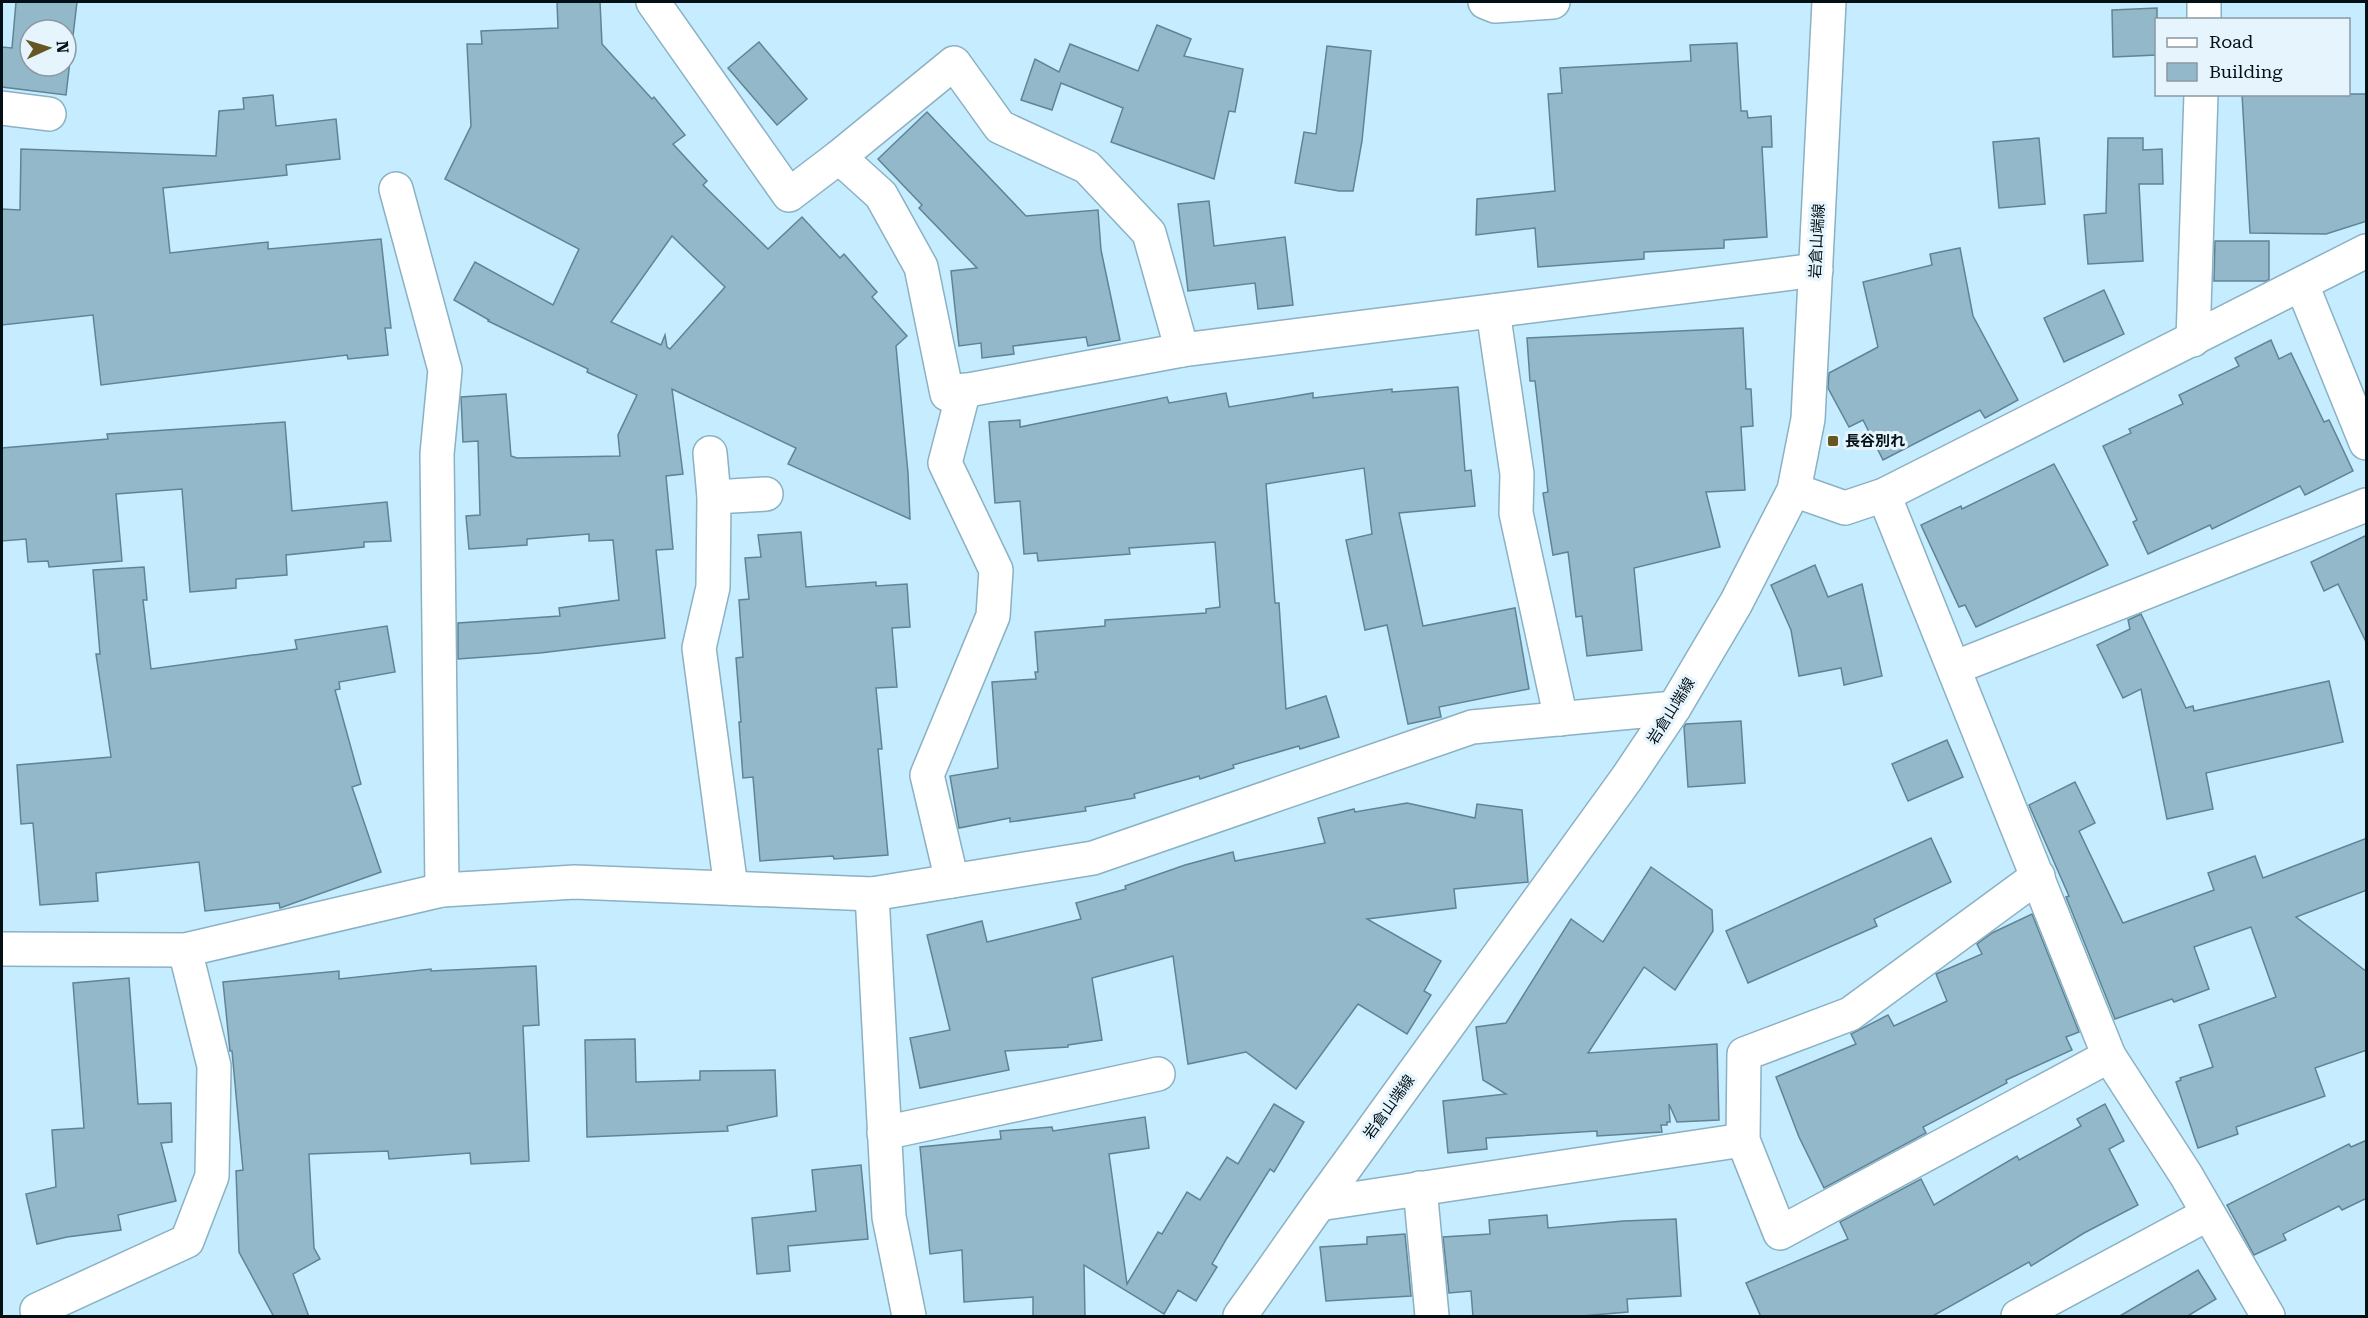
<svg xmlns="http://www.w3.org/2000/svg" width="2368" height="1318" font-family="'Roboto Serif','Noto Sans JP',serif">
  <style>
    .building { fill: #92b8ca; stroke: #608495; stroke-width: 1.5; fill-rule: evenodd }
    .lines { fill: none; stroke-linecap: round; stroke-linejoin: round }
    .minor-casing { stroke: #8bb1c2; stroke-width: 36 }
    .secondary-casing { stroke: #8bb1c2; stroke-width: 36 }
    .minor { stroke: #fff; stroke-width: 33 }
    .secondary { stroke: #fff; stroke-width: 33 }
    .poi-dot { fill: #665623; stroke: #e6f5fd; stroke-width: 2 }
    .labels { text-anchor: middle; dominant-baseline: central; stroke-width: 6; stroke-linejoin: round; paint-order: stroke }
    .street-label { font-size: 15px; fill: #031016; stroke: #e6f5fd }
    .poi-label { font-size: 15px; font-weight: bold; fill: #031016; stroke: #e6f5fd; text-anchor: start }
  </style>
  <rect width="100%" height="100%" fill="#c5ecff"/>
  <!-- building -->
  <g class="building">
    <path d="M16 2H77L66 95 2 87V47L12 48ZM30 30H66V66H30Z"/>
    <path d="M557 2H600L602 44 652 99 654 97 685 135 673 144 707 181 703 185 768 249 802 217 840 258 844 254 877 292 872 297 907 336 896 346 908 473 910 519 788 464 796 448 672 389 683 474 666 476 673 549 656 550 665 638 540 653 458 659V623L560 616 559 608 619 600 613 540 589 541V534L527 539V545L469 549 466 516 480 515 478 441 463 442 461 397 506 394 511 456 517 458 620 456 618 435 637 395 587 372 588 369 488 321 489 320 454 300 475 262 553 305 579 249 445 179 471 126 467 44H482L481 31 558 28ZM672 236 725 287 670 349 667 347 665 335 661 345 611 322Z"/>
    <path d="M2157 8V55L2113 57 2112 10Z"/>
    <path d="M1157 25 1191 39 1184 56 1243 69 1235 112 1229 111 1214 179 1111 142 1123 108 1061 83 1052 110 1021 100 1035 59 1059 72 1070 44 1138 71Z"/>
    <path d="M759 42 807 99 777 125 728 68Z"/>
    <path d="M1737 43 1741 111H1747L1748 118 1771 116 1772 147H1762L1767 237 1724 240V248L1644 252V259L1538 267 1535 228 1476 235 1477 199 1555 191 1548 94 1562 93 1560 68 1691 61 1690 45Z"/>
    <path d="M1327 46 1371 51 1362 141 1353 191H1339L1295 183 1304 132 1316 134Z"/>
    <path d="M2242 94H2367V221L2326 234 2250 233Z"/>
    <path d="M273 95 276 126 336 119 340 159 286 165 287 175 163 188 170 253 268 242V249L381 239 391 328H385L388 355 348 359 347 355 101 385 93 315 2 325V209L20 210 21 149 216 156 219 111 244 109 243 98Z"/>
    <path d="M927 112 1026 216 1098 210 1101 250 1120 340 1088 346 1086 337 1013 346 1014 354 982 358 981 343 959 346 951 271 977 268 919 208 922 205 878 159Z"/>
    <path d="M2039 138 2045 204 1999 208 1993 142Z"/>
    <path d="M2108 138H2143V150L2162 149 2163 184H2139L2143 261 2088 264 2084 215 2106 213Z"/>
    <path d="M1209 201 1214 246 1285 237 1293 305 1258 309 1255 283 1188 291 1178 204Z"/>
    <path d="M2215 241H2269V279L2266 281H2214Z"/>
    <path d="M1960 248 1973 316 2018 400 1985 418 1980 410 1883 460 1863 420 1849 427 1828 388 1829 373 1878 347 1863 282 1932 265 1930 254Z"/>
    <path d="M2104 290 2124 334 2064 362 2044 318Z"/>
    <path d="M1743 328 1746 389H1751L1753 426 1741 427 1745 490 1706 492 1720 547 1634 568 1642 650 1587 656 1582 616 1576 617 1568 552 1553 555 1543 493 1548 492 1535 381H1530L1527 338Z"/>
    <path d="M2271 340 2279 359 2291 353 2324 422 2329 420 2353 471 2305 495 2300 486 2212 529 2210 525 2148 554 2133 522 2137 520 2103 446 2131 433 2129 429 2183 404 2179 395 2239 366 2235 358Z"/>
    <path d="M1458 387 1465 471 1471 470 1475 506 1399 513 1423 626 1515 608 1529 689 1439 707 1441 717 1408 724 1387 625 1365 630 1346 540 1372 534 1364 468 1266 484 1275 603H1279L1286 709 1326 696 1339 737 1300 749 1299 746 1233 765 1234 768 1200 779 1199 776 1134 794 1135 798 1085 807 1086 811 1010 822V818L959 828 950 776 998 768 992 682 1036 679 1035 672H1038L1035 632 1105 626V620L1206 613V609L1220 607 1215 542 1129 548 1130 554 1038 561 1037 553 1024 554 1020 501 995 503 989 422 1020 420V427L1167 397 1169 403 1226 393 1229 407 1313 393V398L1392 389V392Z"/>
    <path d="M285 422 292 511 387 502 391 541 364 542V547L286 555 287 575 236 579V588L190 592 182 489 116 494 122 561 49 567 48 561 28 562 26 539 2 541V448L108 439 107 434Z"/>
    <path d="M2054 464 2108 565 1976 627 1965 605 1959 607 1921 525 1961 506 1962 509Z"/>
    <path d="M801 532 806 587 876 582V586L907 584 910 627 892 628 897 687 876 688 882 749H878L888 855 834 859 833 856 760 861 753 777 743 778 739 722H741L736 658 743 657 739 600 749 599 745 558 761 557 758 535Z"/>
    <path d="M2367 535V644L2338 584 2324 591 2311 562Z"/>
    <path d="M1815 565 1828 597 1862 584 1882 676 1844 685 1841 668 1799 676 1791 630 1771 585Z"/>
    <path d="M144 567 147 600H143L151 669 297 649 295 640 387 626 395 672 339 682 340 689 335 690 361 784 352 787 381 872 280 908 279 903 205 911 199 862 96 873 98 901 40 905 33 823 21 824 17 765 111 757 96 654H100L93 570Z"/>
    <path d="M2141 614 2186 708 2193 706 2194 711 2329 681 2343 742 2206 773 2213 809 2167 819 2141 689 2123 698 2097 645 2130 629 2128 620Z"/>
    <path d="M1741 721 1745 783 1688 787 1684 727 1686 724Z"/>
    <path d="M1947 740 1963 777 1908 801 1892 764Z"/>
    <path d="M2075 782 2095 823 2079 831 2123 923 2214 890 2208 873 2255 856 2263 878 2367 838V890L2296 917 2367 972V1050L2315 1068 2325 1096 2236 1127 2238 1134 2198 1148 2176 1082 2181 1080 2180 1078 2213 1067 2199 1025 2276 997 2251 927 2194 947 2209 989 2174 1002 2172 999 2115 1019 2066 897 2069 896 2029 805Z"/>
    <path d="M1407 803 1475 818 1477 804 1522 810 1528 882 1454 889 1456 908 1367 919 1441 961 1424 991 1431 995 1407 1034 1358 1004 1296 1089 1246 1052 1188 1064 1173 956 1092 978 1102 1040 1068 1045V1047L1005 1051 1009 1070 920 1088 910 1038 950 1030 927 935 982 921 987 942 1081 919 1076 903 1126 889 1125 886 1185 865 1233 852 1235 861 1325 843 1318 818 1354 809 1355 812Z"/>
    <path d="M1931 838 1951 882 1874 919 1877 926 1748 983 1726 931Z"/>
    <path d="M1651 867 1712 910 1713 931 1675 990 1644 967 1588 1053 1717 1044 1719 1120 1677 1122 1669 1104 1670 1122H1667V1125H1661L1662 1132 1597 1136V1131L1486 1138 1487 1149 1448 1153 1443 1101 1506 1094 1483 1080 1476 1027 1506 1023 1571 919 1603 942Z"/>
    <path d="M2032 914 2079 1032 2066 1037 2072 1050 2006 1080 2007 1083 1923 1127 1926 1133 1824 1188 1799 1137 1776 1077 1856 1044 1851 1034 1888 1015 1894 1026 1947 1001 1936 974 1982 954 1977 944 1992 933Z"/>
    <path d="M536 966 539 1025 523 1026 529 1161 471 1164 470 1153 389 1159 388 1151 309 1154 314 1248 320 1259 293 1274 309 1317H274L239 1252 236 1171 243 1170 232 1051H230L223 982 339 971V979L431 969V971Z"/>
    <path d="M129 978 138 1104 171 1103 172 1142 161 1143 176 1201 118 1215 121 1230 67 1237 37 1244 26 1194 56 1187 52 1130 84 1128 73 983Z"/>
    <path d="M635 1039 636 1082 700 1080V1071L775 1070 777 1116 727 1126 728 1131 587 1137 585 1040Z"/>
    <path d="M1274 1104 1304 1122 1274 1172 1270 1169 1227 1238 1212 1264 1217 1267 1196 1301 1178 1290 1164 1314 1084 1265 1085 1317H1033V1297L964 1302 962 1250 930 1254 920 1147 1001 1139 1000 1131 1052 1127 1053 1131 1145 1117 1149 1148 1109 1154 1127 1284 1158 1232 1162 1234 1187 1192 1200 1200 1227 1157 1238 1164Z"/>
    <path d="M2105 1104 2124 1141 2109 1149 2138 1205 2084 1233 2031 1266 2029 1262 1931 1317H1761L1746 1283 1848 1239 1840 1222 1921 1179 1934 1205 2017 1156 2019 1160 2081 1126 2077 1119Z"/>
    <path d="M2367 1140V1198L2342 1210 2339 1206 2283 1234 2286 1240 2254 1255 2227 1205 2349 1144 2351 1147Z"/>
    <path d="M861 1165 868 1239 788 1246 790 1271 757 1274 752 1218 816 1211 812 1170Z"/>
    <path d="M1547 1215 1548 1228 1623 1221 1676 1219 1681 1296 1627 1299 1628 1312 1570 1317H1473L1471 1291 1449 1293 1443 1237 1490 1234 1489 1220Z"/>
    <path d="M1405 1234 1411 1296 1326 1301 1320 1247 1367 1244V1237Z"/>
    <path d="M2198 1270 2216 1299 2186 1317H2118Z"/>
  </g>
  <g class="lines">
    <defs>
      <g id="minor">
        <path d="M653 2 789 195 839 157 881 195 921 267 947 394 1182 350 1816 270"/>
        <path d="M1485 2 1495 6 1553 2"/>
        <path d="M2204 20V2"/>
        <path d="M2 108 49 114"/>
        <path d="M839 157 954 63 1000 127 1087 167 1149 233 1182 350"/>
        <path d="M396 189 445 370 437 454 442 890"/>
        <path d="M2302 285 2366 443"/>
        <path d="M1493 311 1517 474 1516 513 1561 719"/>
        <path d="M2193 340 2201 94"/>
        <path d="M710 453 714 497 713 587 699 648 731 888"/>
        <path d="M1794 490 1845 508 1884 495 2366 251"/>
        <path d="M1884 495 2109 1056 2186 1175 2268 1316"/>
        <path d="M714 497 766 494"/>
        <path d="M1954 668 2366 505"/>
        <path d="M2038 876 1850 1014 1744 1054 1743 1140 1780 1233 2109 1056"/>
        <path d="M952 881 927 775 993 616 996 570 945 463 964 390"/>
        <path d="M872 894 889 1217 909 1316"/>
        <path d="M2 949 185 950 442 890 575 882 872 894 1093 858 1472 727 1674 708"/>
        <path d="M884 1133 1158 1074"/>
        <path d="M1420 1188 1432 1316"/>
        <path d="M1319 1204 1743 1140"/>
        <path d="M37 1310 187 1241 212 1176 214 1066 185 950"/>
        <path d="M2018 1316 2208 1214"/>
      </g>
      <path id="secondary" d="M1240 1316 1319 1204 1627 778 1674 708 1736 603 1794 490 1808 419 1829 2"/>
    </defs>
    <!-- minor casing -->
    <use href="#minor" class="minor-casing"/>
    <!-- secondary casing -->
    <use href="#secondary" class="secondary-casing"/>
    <!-- minor -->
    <use href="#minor" class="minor"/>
    <!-- secondary -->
    <use href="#secondary" class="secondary"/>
  </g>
  <!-- markers -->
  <rect class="poi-dot" x="1827" y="435" width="12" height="12" rx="3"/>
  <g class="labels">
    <!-- street labels -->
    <g class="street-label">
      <text transform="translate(1817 241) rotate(-87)">岩倉山端線</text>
      <text transform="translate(1671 711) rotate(-58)">岩倉山端線</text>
      <text transform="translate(1389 1107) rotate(-54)">岩倉山端線</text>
    </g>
    <!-- poi labels -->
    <g class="poi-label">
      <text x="1845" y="441">長谷別れ</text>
    </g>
  </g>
  <!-- border -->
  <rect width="2368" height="1318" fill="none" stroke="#031016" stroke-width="6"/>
  <!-- legend -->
  <rect x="2155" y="18" width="195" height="78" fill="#e6f5fd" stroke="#8b99a1" stroke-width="1.5"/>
  <rect x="2167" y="38" width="30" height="9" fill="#ffffff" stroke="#8b99a1" stroke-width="1.5"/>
  <text x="2209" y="48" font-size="18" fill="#031016">Road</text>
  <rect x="2167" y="63" width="30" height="18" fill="#92b8ca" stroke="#8b99a1" stroke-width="1.5"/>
  <text x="2209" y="78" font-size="18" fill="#031016">Building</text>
  <!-- north arrow -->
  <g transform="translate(48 48) rotate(86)"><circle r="28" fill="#e6f5fd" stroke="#8b99a1" stroke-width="1.5"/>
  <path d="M0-4.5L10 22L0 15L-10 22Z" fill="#665623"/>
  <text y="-9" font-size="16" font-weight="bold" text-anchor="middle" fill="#031016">N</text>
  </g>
</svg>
